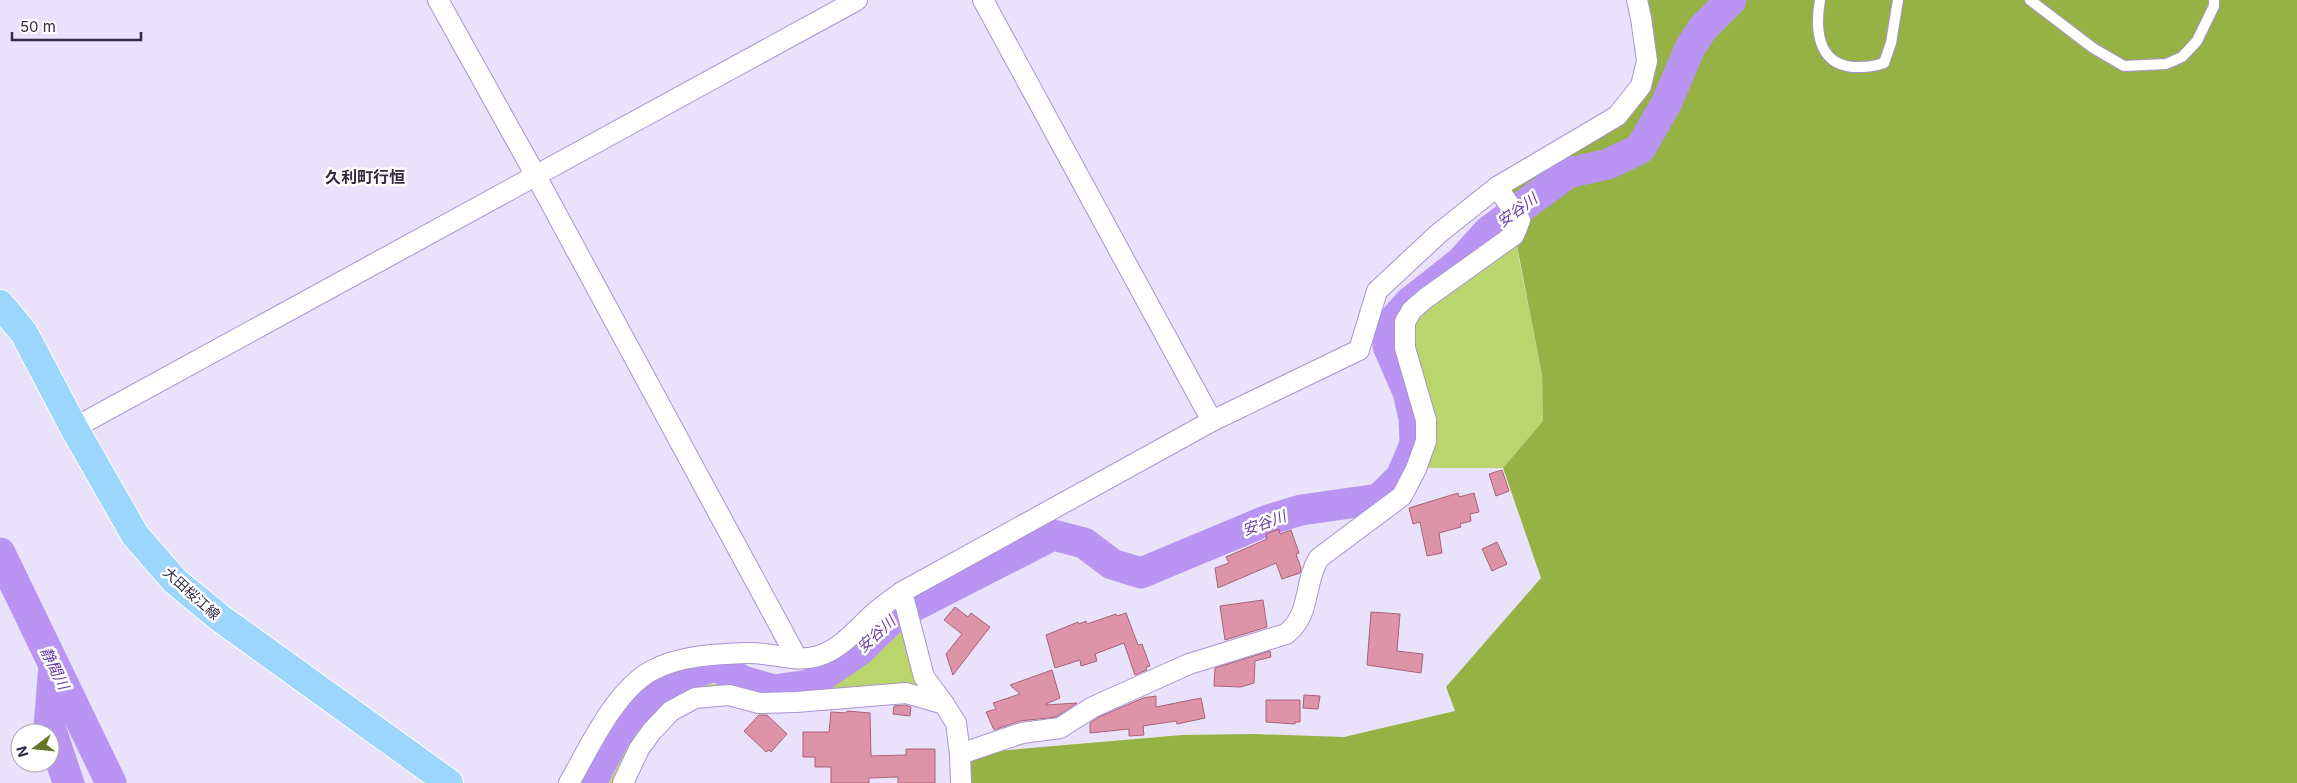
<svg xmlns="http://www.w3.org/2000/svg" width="2297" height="783" font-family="Inter,'Noto Sans JP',sans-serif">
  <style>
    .green { fill: #bad56c }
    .forest { fill: #96b144 }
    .water { fill: #ba94f3 }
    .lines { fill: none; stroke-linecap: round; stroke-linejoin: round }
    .river { stroke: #ba94f3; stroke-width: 31 }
    .building { fill: #dd94a8; stroke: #a76376 }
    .service-casing { stroke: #aa93d0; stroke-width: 12 }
    .minor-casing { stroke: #aa93d0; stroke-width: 22 }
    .primary-casing { stroke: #fff; stroke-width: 30 }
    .service { stroke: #fff; stroke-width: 10 }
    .minor { stroke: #fff; stroke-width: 20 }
    .primary { stroke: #9dd6fd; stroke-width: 28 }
    .labels { text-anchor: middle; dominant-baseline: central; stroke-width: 5; stroke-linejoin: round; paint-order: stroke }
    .street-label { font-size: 14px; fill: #332942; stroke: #fff }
    .water-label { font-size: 15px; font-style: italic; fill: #6a37a3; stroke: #fff }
    .quarter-label { font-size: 16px; font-weight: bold; fill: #332942; stroke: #fff }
  </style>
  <rect width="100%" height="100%" fill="#eae1fb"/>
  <!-- green -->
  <g class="green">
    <path d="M1515 239 1542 375 1543 421 1503 468H1420L1430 444 1408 326 1412 316Z"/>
    <path d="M906 619 922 690 686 697 619 783H609L640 720 667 698 688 687 714 684 742 686 765 694 809 691 828 675 852 663Z"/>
  </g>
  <!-- forest -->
  <path class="forest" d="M1640 0H2297V783H966L965 764 997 751 1182 735 1253 734 1344 737 1455 711 1446 687 1541 578 1503 468 1543 421 1542 375 1506 189 1638 98Z"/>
  <!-- water -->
  <path class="water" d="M39 658 59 705 85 783H52L45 763H50V733H33Z"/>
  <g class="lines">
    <!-- river -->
    <g class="river">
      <path d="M0 553 111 783"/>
      <path d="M591 783C602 763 612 740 625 722 650 691 679 676 716 666L743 681 774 690 809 685 860 650 895 616 1053 535 1084 543 1112 564 1141 573 1268 520 1301 510 1379 499 1401 477 1415 444 1414 418 1408 392 1388 346 1393 321 1409 303 1461 262 1489 231 1568 173 1608 164 1640 149 1667 102 1690 48 1703 28 1731 0"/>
    </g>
  </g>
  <!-- building -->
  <g class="building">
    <path d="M1502 470 1509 491 1496 496 1489 474Z"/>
    <path d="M1458 493 1459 497 1474 493 1479 512 1470 514 1471 521 1460 524 1461 527 1439 533 1442 553 1427 556 1420 522 1413 524 1409 508Z"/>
    <path d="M1279 529 1280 534 1291 530 1299 553 1296 554 1301 568 1300 573 1282 579 1276 563 1218 588 1215 568 1229 563 1226 557 1267 539 1266 534Z"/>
    <path d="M1497 542 1507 564 1492 571 1482 549Z"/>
    <path d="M1263 600 1267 627 1225 640 1220 606Z"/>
    <path d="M955 607 968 617 971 613 990 627 953 675 946 654 962 634 944 620Z"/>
    <path d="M1371 612 1400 614 1397 651 1423 654 1421 673 1367 665Z"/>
    <path d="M1126 613 1138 645 1142 644 1150 666 1146 667 1147 670 1135 675 1124 643 1095 654 1097 661 1081 666 1080 660 1055 668 1046 635 1078 622 1079 624 1086 621 1087 624 1116 614 1117 616Z"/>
    <path d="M1270 651 1271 657 1255 661 1254 683 1241 687 1214 686 1215 668Z"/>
    <path d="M1052 670 1060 698 1046 704V705L1077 703 1056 717 1020 721 994 730 986 712 996 709 993 703 1020 694 1010 685Z"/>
    <path d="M1304 695 1320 696 1318 709 1303 708Z"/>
    <path d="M1156 696V707L1201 698 1205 718 1177 724 1176 721 1143 726 1144 735 1129 736V729L1090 733V723L1099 717 1143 698Z"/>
    <path d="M1266 700H1300V722H1295V724L1266 722Z"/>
    <path d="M905 705 911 707 910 716 893 714 894 706Z"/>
    <path d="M847 711 870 713 871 756 906 755V749H935V783H898V777L869 778V783H831V767H815V757H803V732H829L831 712 846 713Z"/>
    <path d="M759 715H767L787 734 771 752 769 750 766 752 744 731Z"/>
  </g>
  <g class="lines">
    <defs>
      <g id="service">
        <path d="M1820 0C1815 28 1817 64 1853 67 1865 67 1873 67 1884 63L1891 43 1898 0"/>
        <path d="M2030 0 2093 48 2124 66 2166 64 2182 57 2197 41 2214 6V0"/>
      </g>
      <g id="minor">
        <path d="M438 0 536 176 797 658"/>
        <path d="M983 0 1212 421"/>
        <path d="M74 428 857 0"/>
        <path d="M902 592 924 677 944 704 956 723 960 754"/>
        <path d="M569 783C589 748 615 691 651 671 681 655 718 654 750 653 772 653 797 663 818 656 841 649 856 630 872 615 881 607 892 599 902 592L1212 421 1359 350 1377 291 1438 234 1497 187 1617 116 1641 86 1647 61 1641 18 1637 0"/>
        <path d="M623 783 639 749 652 731 671 711 695 698 729 695 759 703 796 702 906 693 944 704"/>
        <path d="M961 783 960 754 1022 733 1060 728 1093 707 1189 664 1286 634C1312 614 1303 583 1319 558L1402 496 1416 469 1426 441V420L1405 348V322L1412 310 1426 298 1514 235 1520 220 1497 187"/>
      </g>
      <path id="primary" d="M0 304 24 333 74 428 135 535 175 581 220 618 449 783"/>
    </defs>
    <!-- service casing -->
    <use href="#service" class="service-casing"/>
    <!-- minor casing -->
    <use href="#minor" class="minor-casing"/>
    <!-- primary casing -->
    <use href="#primary" class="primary-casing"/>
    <!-- service -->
    <use href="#service" class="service"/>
    <!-- minor -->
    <use href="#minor" class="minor"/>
    <!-- primary -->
    <use href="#primary" class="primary"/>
  </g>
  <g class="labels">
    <!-- street labels -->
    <g class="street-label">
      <text transform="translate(192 593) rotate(42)">大田桜江線</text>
    </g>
    <!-- water labels -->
    <g class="water-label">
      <text transform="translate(1517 210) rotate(-36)">安谷川</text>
      <text transform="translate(1264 523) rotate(-20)">安谷川</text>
      <text transform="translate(876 634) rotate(-42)">安谷川</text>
      <text transform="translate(55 668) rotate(64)">静間川</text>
    </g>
    <!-- quarter labels -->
    <g class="quarter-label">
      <text x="365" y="177">久利町行恒</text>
    </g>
  </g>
  <!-- north arrow -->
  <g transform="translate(35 748) rotate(254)"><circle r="24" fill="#ffffff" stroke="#ada9b3"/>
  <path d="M0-4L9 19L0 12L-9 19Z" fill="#637626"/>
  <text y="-8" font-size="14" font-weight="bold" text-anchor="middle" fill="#332942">N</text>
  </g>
  <!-- scale -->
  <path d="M12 32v8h129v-8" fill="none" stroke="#332942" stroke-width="2.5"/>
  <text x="20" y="32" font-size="15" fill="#332942" stroke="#ffffff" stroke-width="4" paint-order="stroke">50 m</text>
</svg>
